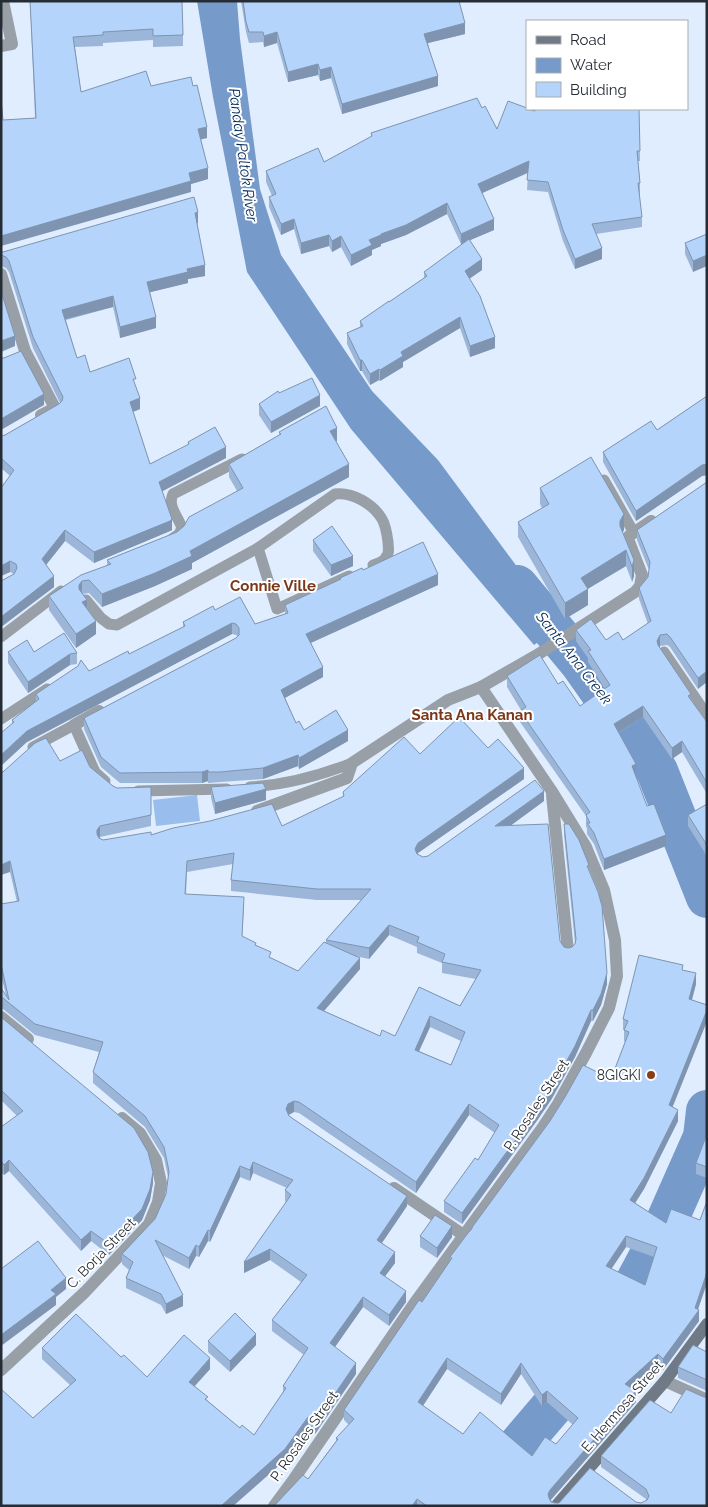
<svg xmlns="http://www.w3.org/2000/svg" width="708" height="1507" font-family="Raleway,sans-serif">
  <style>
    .green { fill: #99beed }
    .water { fill: #769bca }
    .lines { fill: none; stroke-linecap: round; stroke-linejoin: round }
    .river { stroke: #769bca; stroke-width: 42 }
    .lane { stroke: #989fa7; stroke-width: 11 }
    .street { stroke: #989fa7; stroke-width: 12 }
    .secondary { stroke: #707a86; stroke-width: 12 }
    .wall { fill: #9bb6d8; fill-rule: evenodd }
    .shaded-wall { fill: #7e94b0 }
    .building { fill: #b4d4fb; stroke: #7e94b0; fill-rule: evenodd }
    .poi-dot { fill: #863f1d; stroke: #fff; stroke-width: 2 }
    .labels { text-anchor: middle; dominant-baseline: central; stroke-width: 4; stroke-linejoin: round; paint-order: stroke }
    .poi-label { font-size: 14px; fill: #262c34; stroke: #fff; text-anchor: end }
    .street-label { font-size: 14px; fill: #262c34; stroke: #fff }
    .water-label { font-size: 15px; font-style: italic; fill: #052d59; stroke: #fff }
    .neighbourhood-label { font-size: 15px; font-weight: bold; fill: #793819; stroke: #fff }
  </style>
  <rect width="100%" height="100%" fill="#e0edfe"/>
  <!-- green -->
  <path class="green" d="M197 795 200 821 156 826 153 800Z"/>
  <!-- water -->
  <path class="water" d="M197 1H237L240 39 260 189 281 255 372 391 438 460 561 626 534 645 351 429 247 272 213 97Z"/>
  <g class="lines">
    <!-- river -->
    <g class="river">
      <path d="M517 586 580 662 657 771 707 897"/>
      <path d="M467 1506 579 1375 602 1340 633 1288 658 1241 704 1137 707 1111"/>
    </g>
    <!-- lane -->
    <g class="lane">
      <path d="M604 480 634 533"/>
      <path d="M172 539 179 534 182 528C178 516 167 506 173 494L242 459"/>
      <path d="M258 548 277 609 349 576"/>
      <path d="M86 600 101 618 109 624 117 625 258 548 335 494C353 492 373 504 382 519 386 526 387 534 388 542 388 547 390 553 386 557 384 562 378 563 373 565"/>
      <path d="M1 637 61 591"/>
      <path d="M664 652 707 715"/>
      <path d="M1 719 47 689"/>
      <path d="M33 747 74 725 95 772 105 781"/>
      <path d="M250 787C286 785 319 776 352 763"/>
      <path d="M138 791 227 789"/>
    </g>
    <!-- street -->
    <g class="street">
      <path d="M1 46 12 44 3 1"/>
      <path d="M1 274 25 351 55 408 41 415"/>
      <path d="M74 725 99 711"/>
      <path d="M552 795 568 951"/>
      <path d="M257 811 347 778 352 763 448 700 481 687 537 655 635 592 640 586 642 575 628 539 629 536 651 521"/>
      <path d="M1 1017 28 1039"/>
      <path d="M394 1188 465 1236"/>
      <path d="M1 1370 85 1292 149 1224 158 1202 161 1183 156 1160 140 1133 122 1118"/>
      <path d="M665 1381 707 1400"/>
      <path d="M274 1506 294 1479 416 1301 543 1127 558 1104 586 1053 609 1008 617 976 615 940 604 890 586 847 551 790 481 687"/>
    </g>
    <!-- secondary -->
    <path class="secondary" d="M556 1506 665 1381 707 1324"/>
  </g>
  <!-- wall -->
  <g class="wall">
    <path d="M30 1 183 35V46L153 47V40L103 43V46L75 47 81 92 151 86 207 138 201 139 208 179 191 184V192L3 120 35 118Z"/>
    <path d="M241 1H458L465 34 428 43 438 86 342 114 331 78 320 81 318 75 288 82 277 43 264 47 263 42 249 43 246 32Z"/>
    <path d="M482 108 497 129 535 111 639 109 640 161H638L640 183V194H639L642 217V227L596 234 602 259 575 269 563 241 548 192 527 190 528 173 482 193 494 230 470 240 482 270 469 278 495 348 470 357 460 328 403 362V367L380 381 379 380 370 385 362 371H360L347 344V333L360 327V321L389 302 424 278V272L464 243 461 244 447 214 406 235 381 244V246L372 250V255L351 266 341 247 332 252 329 246 301 254 294 229 281 235 269 207V197L272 196 266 182V171L324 162 371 137V133Z"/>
    <path d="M197 223 205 276 188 279V283L150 292 156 328 120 338 113 307 66 320 77 358 90 372 136 387 140 409 133 412 150 464 188 445V442L226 458 162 491 172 530 170 531 94 563 65 541 46 565 54 587 1 627V581L14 574 10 572 1 576V488L10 476 1 468V436L5 435 60 403 33 348 9 272 6 268 1 266V252H3L198 223Z"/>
    <path d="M707 234 693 272 685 254V243Z"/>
    <path d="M707 396V475L702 476 636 521 603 462V452L657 430Z"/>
    <path d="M259 404 320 406 271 433 259 415Z"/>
    <path d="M279 432 337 441H336L349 477 192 563V569L155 586 102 607 89 593 83 594 96 634 76 648 49 610V596L107 565V560L177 532 237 491 229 477V464L279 435Z"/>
    <path d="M707 482 698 689 670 647 667 645 660 646 659 647 691 699 707 722V794L682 752 672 759 643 717 618 733 647 806 666 846 604 870 594 844 587 834V829L586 826V816L520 722V711L521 710 507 687V676L558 684 580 706 605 689 588 662V658L576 641V630L606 640H623L648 624 639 599V588L648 577 649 570 637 540V530Z"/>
    <path d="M540 488 624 530 623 532 634 560V576L632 582 626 566 587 589 588 605 565 619 518 537V522L542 508 540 504Z"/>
    <path d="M313 540 353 566 331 576 313 551Z"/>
    <path d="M363 570 438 585 311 643 323 677 285 698 296 723 304 730 348 741 299 769 298 766 263 779 220 782 208 783V781L202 783H120L101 767 84 729V718L236 638 238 637 236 635 232 634 27 742 12 724V720L36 702V694L129 654 183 627V622L215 610 255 624 285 614V605L340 580V578Z"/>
    <path d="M8 652 77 653V664L70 665 28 693 8 663Z"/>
    <path d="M488 748 524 779 418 853V855L423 857 428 856 544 801 510 826 560 941 564 947 568 948 572 947 575 943 564 835V824L589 872 607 984 601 1005 593 1021H591L575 1057 551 1100 536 1122 462 1224 444 1212V1201L478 1160 495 1133 469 1115 416 1193 299 1113 294 1112 289 1115V1116L407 1206 382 1243 395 1263 385 1276 406 1302 389 1326 363 1307 335 1347 356 1374 315 1434 308 1428 285 1460 233 1506H1L33 1418 70 1385 42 1359V1348L121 1357 147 1377 210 1369 195 1386 208 1401 240 1428 254 1435 283 1392V1386L304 1355 272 1331V1320L301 1282 270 1260 244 1273 286 1202 285 1201V1190L287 1188 253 1173 250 1181 240 1177 210 1242 208 1241 199 1257 196 1256 189 1269 162 1255 183 1306 166 1314 161 1305 126 1288V1278L129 1270 122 1264V1254L155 1219 166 1194 168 1177 164 1158 145 1127 93 1083V1072L99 1052 35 1035 3 1009H1V988L6 995 1 975V904L17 902 10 872 3 772 60 761 90 767 113 786 117 788 151 787V826L100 837 99 838 103 840 151 835 282 826 343 797V792L420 754ZM233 864 231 880V891L317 900H361L326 940V942L298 971 271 958 256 945 242 936 244 908 186 895 187 872ZM389 935 417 947V953L442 963V973L476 979 460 1006 419 987 395 1036H380L324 1011 360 969 355 956 369 959ZM430 1027 461 1041 451 1065 419 1051Z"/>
    <path d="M211 787 266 800 215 814 211 798Z"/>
    <path d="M707 804V858L705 853 688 826V815Z"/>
    <path d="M683 970 696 984 692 1000 707 1005V1021L672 1107 678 1121 644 1189 635 1203 666 1223 700 1220 707 1201V1283L698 1309 699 1321 663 1370 658 1365 632 1388 636 1402 550 1500 555 1503 636 1502 641 1503 646 1501V1499L601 1467V1456L671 1413 704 1397 707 1506H274L308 1479 336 1441V1438L349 1425 344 1420V1410L422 1302 450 1261V1257L471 1230 611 1079 625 1042 624 1041V1030H623V1019ZM626 1247 654 1257 645 1285 611 1269ZM447 1369 501 1405 521 1374 542 1406 547 1402 573 1425 556 1444 532 1456 463 1434 423 1406Z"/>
    <path d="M1 1017 153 1183 150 1200 142 1220 109 1255 91 1241 81 1251 9 1171 4 1175 1 1172V1127L17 1116 1 1100Z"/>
    <path d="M707 1134V1178L696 1174V1163Z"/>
    <path d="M420 1236 452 1237 437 1258 420 1247Z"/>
    <path d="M208 1341 256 1345 230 1372 208 1352Z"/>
    <path d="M707 1352V1391L678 1378V1367Z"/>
  </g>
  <!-- shaded-wall -->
  <g class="shaded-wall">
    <path d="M465 23V34L424 44V34Z"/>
    <path d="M277 32V43L264 47V36Z"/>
    <path d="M318 64V75L288 82V72Z"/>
    <path d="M331 67V78L320 81V70Z"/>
    <path d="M438 76V86L342 114V104Z"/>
    <path d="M207 127V138L198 140V129Z"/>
    <path d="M529 161V172L478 195V184Z"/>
    <path d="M208 168V179L191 184V192L1 246V236L189 173Z"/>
    <path d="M447 203V214L406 235 381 244V246L372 250V255L351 266V255L369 240 381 234Z"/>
    <path d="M198 212V223L195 224V213Z"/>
    <path d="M294 219V229L281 235V224Z"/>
    <path d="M494 219V230L461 244V234Z"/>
    <path d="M329 235V246L301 254V243Z"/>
    <path d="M341 236V247L332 252V241Z"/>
    <path d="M602 248V259L575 269V259Z"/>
    <path d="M707 255V266L693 272V261Z"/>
    <path d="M482 259V270L465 282V271Z"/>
    <path d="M205 265V276L188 279V283L147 293V282L187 269Z"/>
    <path d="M113 296V307L62 320V310Z"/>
    <path d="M156 317V328L120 338V327Z"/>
    <path d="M460 317V328L403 362V367L380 381V370L401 352Z"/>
    <path d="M15 336V346L1 352V341Z"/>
    <path d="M495 337V348L470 357V346Z"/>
    <rect x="360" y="360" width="2" height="11"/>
    <path d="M379 369V380L370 385V374Z"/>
    <path d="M44 394V405L1 430V419Z"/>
    <path d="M320 395V406L271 433V422Z"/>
    <path d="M140 398V409L130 413V402Z"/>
    <path d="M337 428V441L330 444V431Z"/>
    <path d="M226 447V458L159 493V482Z"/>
    <path d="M349 464V477L192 563V569L155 586 102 607V594L190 551Z"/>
    <path d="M707 464V475L702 476 636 521V511L702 465Z"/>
    <path d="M624 514V530L620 536V521Z"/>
    <path d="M172 519V530L170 531 94 563V552Z"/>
    <path d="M65 530V541L42 570V559Z"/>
    <path d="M626 550V566L581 593V578Z"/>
    <path d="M353 556V566L331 576V565Z"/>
    <path d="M634 560V576L632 582V567Z"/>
    <path d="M10 561V572L1 576V566Z"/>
    <path d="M438 574V585L306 645V634Z"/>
    <path d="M54 576V587L1 627V617Z"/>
    <path d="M82 581V594L79 598V585Z"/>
    <path d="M588 589V605L565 619V603Z"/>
    <path d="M87 600V613L82 602Z"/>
    <path d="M96 621V634L76 648V634Z"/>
    <path d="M232 623V634L27 742 1 766V755L27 731Z"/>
    <path d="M660 635V646L657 652V641Z"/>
    <path d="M70 654V665L28 693V682Z"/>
    <path d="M323 667V677L281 700V690Z"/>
    <path d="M707 671V682L698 689V678Z"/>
    <path d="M643 706V717L614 735V724Z"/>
    <path d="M348 730V741L299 769V758Z"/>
    <path d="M682 741V752L672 759V748Z"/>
    <path d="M298 755V766L263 779V768Z"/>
    <path d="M636 764V775L632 777V766Z"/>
    <path d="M524 768V779L418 853 415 860V849L418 843Z"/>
    <path d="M208 770V781L202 783V772Z"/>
    <path d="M266 789V800L215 814V803Z"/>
    <path d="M544 791V801L495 837V826Z"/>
    <path d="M100 826V837L97 841V830Z"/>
    <path d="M666 835V846L604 870V859Z"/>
    <path d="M10 861V872L1 875V865Z"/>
    <path d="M389 925V935L369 959V948Z"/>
    <path d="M360 958V969L317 1019V1008Z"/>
    <path d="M607 973V984L601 1005 593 1021V1010Z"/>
    <path d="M696 973V984L689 1010V999Z"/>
    <path d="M591 1010V1021L575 1057 551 1100 536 1122 462 1224V1213Z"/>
    <path d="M707 1010V1021L669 1116V1105Z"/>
    <path d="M430 1016V1027L415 1060V1050Z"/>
    <path d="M294 1101V1112L288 1115 286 1109 288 1104Z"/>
    <path d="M469 1104V1115L416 1193V1182Z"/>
    <path d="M678 1110V1121L644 1189 630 1211V1200Z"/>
    <path d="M9 1160V1171L4 1175V1165Z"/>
    <path d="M253 1162V1173L250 1181V1170Z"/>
    <path d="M240 1166V1177L210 1242V1231Z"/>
    <path d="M153 1172V1183L150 1200 142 1220 109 1255V1244Z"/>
    <path d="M407 1196V1206L377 1250V1240Z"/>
    <path d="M452 1226V1237L437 1258V1248Z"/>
    <path d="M208 1230V1241L199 1257V1247Z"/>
    <path d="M91 1231V1241L81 1251V1240Z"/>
    <path d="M626 1236V1247L606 1277V1266Z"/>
    <path d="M196 1245V1256L189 1269V1258Z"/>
    <path d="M270 1249V1260L244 1273V1262Z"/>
    <path d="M395 1252V1263L380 1283V1273Z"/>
    <path d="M707 1272V1283L697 1312 699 1310V1321L663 1370V1359L695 1308Z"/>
    <path d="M66 1278V1289L56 1297V1305L1 1346V1335L51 1290Z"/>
    <path d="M406 1291V1302L389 1326V1315Z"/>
    <path d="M183 1295V1306L166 1314V1304Z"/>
    <path d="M363 1297V1307L330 1354V1343Z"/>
    <path d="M256 1334V1345L230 1372V1361Z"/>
    <path d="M658 1354V1365L625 1395V1384Z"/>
    <path d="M210 1358V1369L189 1392V1382Z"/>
    <path d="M447 1358V1369L418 1413V1402Z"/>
    <path d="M356 1363V1374L315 1434V1423Z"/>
    <path d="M521 1363V1374L501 1405V1394Z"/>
    <path d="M547 1391V1402L542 1406V1395Z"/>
    <path d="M636 1391V1402L550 1501 548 1505V1494L550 1490Z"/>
    <path d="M308 1417V1428L285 1460 233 1506H221Z"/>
    <path d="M417 1499V1506H412Z"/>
  </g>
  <!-- building -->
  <g class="building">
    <path d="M30 1H182L183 35 153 36V29L103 32V35L73 37 81 92 146 71 151 86 191 77 193 86 197 85 207 127 198 129 208 168 189 173 191 181 1 236V100L3 120 36 118Z"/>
    <path d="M243 1H459L465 23 424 34 438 76 342 104 331 67 320 70 318 64 288 72 277 32 264 36 263 32H249L246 22Z"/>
    <path d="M477 98 482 108 485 106 497 129 508 101 527 108V109L535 111V109H639L640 151H637L640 183H638L642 217 592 224 602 248 575 259 563 230 548 182 527 180 529 161 478 184 494 219 461 234 447 203 406 225 381 234V235L369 240 372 245 351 255 341 236 332 241 329 235 301 243 294 219 281 224 269 197 276 194 266 171 318 148 324 162 372 136 371 133Z"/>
    <path d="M194 197 198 212 195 213 205 265 187 269 188 272 147 282 156 317 120 327 113 296 62 310 77 358 85 355 90 372 129 358 136 379H133L140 398 130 402 150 464 189 444 188 442 215 427 226 447 159 482 172 519 170 521 94 552 65 530 42 559 54 576 1 617V581L14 574 17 568 16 564 10 561 1 566V488L14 470 1 458V436L5 435 59 404 62 401 63 397 33 337 9 261 6 257 1 255V252H3Z"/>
    <path d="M707 234V255L693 261 685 243Z"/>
    <path d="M469 239 482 259 465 271 480 296 495 337 470 346 460 317 401 352 403 356 380 370 379 369 370 374 362 360H360L347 333 363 326 360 321 389 301V302L427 276 424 272Z"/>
    <path d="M1 291 15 336 1 341Z"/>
    <path d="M21 351 44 394 1 419V358H4Z"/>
    <path d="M312 378 320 395 271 422 259 404 278 391 279 393Z"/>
    <path d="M707 396V464L702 465 636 511 603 452 651 421 657 430Z"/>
    <path d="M326 406 337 428 330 431 349 464 190 551 192 556 155 573 102 594 89 580 82 581 79 585V589L87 600 82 602 96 621 76 634 49 596 81 575 111 564 107 560 177 532 184 526 189 517 243 488 229 464 281 434 279 432Z"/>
    <path d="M591 457 624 514 620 521V526L634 560 632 567 626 550 581 578 588 589 565 603 518 522 549 504 540 488Z"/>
    <path d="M707 482V671L698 678 670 637 667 634 660 635 657 641 658 645 691 694 688 696 707 722V783L682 741 672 748 643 706 614 724 636 764 632 766 647 806 654 804 666 835 604 859 594 833 587 823H590L586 815 590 812 520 711 526 707 507 676 540 655 558 684 563 681 580 706 610 685 588 651 591 650 576 630 591 619 606 640 618 632 623 640 651 621 639 588 648 577 650 562 637 530Z"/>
    <path d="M332 526 353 556 331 565 313 540Z"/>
    <path d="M423 542 438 574 306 634 323 667 281 690 296 723 299 721 304 730 336 710 348 730 299 758 298 755 263 768 220 772H208V770L202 772 120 773 101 757 84 718 236 638 239 635V628L236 624 232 623 27 731 1 755V733L14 722 12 720 39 699 36 694 78 666 81 660 89 671 128 651 129 654 185 626 183 622 213 606 215 610 240 597 255 624 288 613 285 605 341 579 340 578 362 568 363 570Z"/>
    <path d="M64 633 77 653 70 654 28 682 8 652 27 640 34 652Z"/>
    <path d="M459 717 488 748 498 739 524 768 418 843 415 849 417 854 423 857 428 856 535 780 544 791 495 826 548 824 560 941 564 947 568 948 572 947 575 944 576 939 564 824H569L579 840 589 865 587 866 598 892 602 906 607 973 601 994 593 1010H591L575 1046 551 1089 536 1112 462 1213 444 1201 475 1158 478 1160 499 1125 469 1104 416 1182 299 1102 294 1101 288 1104 286 1109 289 1116 407 1196 377 1240 395 1252 380 1273 406 1291 389 1315 363 1297 330 1343 356 1363 315 1423 308 1417 285 1449 221 1506H1V1389L33 1418 76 1380 42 1348 76 1314 121 1357 124 1355 147 1377 184 1335 210 1358 189 1382 208 1397 205 1399 240 1428 242 1425 254 1435 286 1388 283 1386 308 1348 272 1320 307 1275 270 1249 244 1262 291 1195 285 1190 293 1180 253 1162 250 1170 240 1166 210 1231 208 1230 199 1247 196 1245 189 1258 155 1240 183 1295 166 1304 161 1294 126 1278 133 1262 122 1254 155 1219 166 1194 169 1171 164 1147 145 1116 93 1072 103 1042 35 1024 3 998H1V988L9 1000 1 964V904L19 901 10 861 1 865V772H3L35 743 46 738 60 761 82 750 90 767 113 786 117 788 151 787V815L100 826 97 830V834L99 838 103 840 151 832V835L173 828 210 821 272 804 282 826 344 796 343 792 404 737 420 754ZM234 853 231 880 317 889H371L326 940 369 948 389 925 419 937 417 942 445 954 442 962 481 970 460 1006 419 987 395 1036 382 1030 380 1036 317 1008 360 958 324 942 298 971 269 957 271 952 255 945 256 943 242 936 244 897 185 894 187 861ZM430 1016 465 1032 451 1065 415 1050Z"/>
    <path d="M263 783 266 789 215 803 211 787Z"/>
    <path d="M707 804V847L705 842 688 815Z"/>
    <path d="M639 955 683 965 682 970 696 973 689 999 707 1005V1010L669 1105 678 1110 644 1178 630 1200 666 1223 671 1209 700 1220 707 1201V1272L695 1308 699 1310 663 1359 658 1354 625 1384 636 1391 550 1490 548 1494 549 1498 551 1502 555 1503H559L590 1468 636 1502 641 1503 647 1500 649 1496 646 1489 601 1456 650 1400 671 1413 686 1389 704 1397H707V1506H427L417 1499 412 1506H274L303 1475 308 1479 338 1439 336 1438 354 1419 344 1410 419 1300 422 1302 452 1258 450 1257 468 1233 471 1230 473 1226 550 1121 565 1097 583 1065 611 1079 629 1032 624 1030 628 1021 623 1019ZM626 1236 657 1247 645 1285 606 1266ZM447 1358 501 1394 521 1363 542 1395 547 1391 578 1418 556 1444 545 1437 532 1456 480 1412 463 1434 418 1402Z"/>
    <path d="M1 1017 134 1128 148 1152 153 1172 150 1189 142 1209 109 1244 91 1231 81 1240 9 1160 4 1165 1 1161V1127L23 1111 1 1090Z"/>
    <path d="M707 1134V1167L696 1163Z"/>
    <path d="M435 1215 452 1226 437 1248 420 1236Z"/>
    <path d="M38 1241 66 1278 51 1290 56 1294 1 1335V1269Z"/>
    <path d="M235 1313 256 1334 230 1361 208 1341Z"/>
    <path d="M693 1345 707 1352V1380L678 1367Z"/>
  </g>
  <!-- markers -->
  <circle class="poi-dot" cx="651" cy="1075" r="5"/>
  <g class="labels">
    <!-- poi labels -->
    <g class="poi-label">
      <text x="641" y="1075">8GIGKI</text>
    </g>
    <!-- street labels -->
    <g class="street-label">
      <text transform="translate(536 1105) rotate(-57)">P. Rosales Street</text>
      <text transform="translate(101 1253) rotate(-46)">C. Borja Street</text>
      <text transform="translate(622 1406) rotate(-49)">E. Hermosa Street</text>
      <text transform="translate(304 1436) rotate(-55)">P. Rosales Street</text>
    </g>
    <!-- water labels -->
    <g class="water-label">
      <text transform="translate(243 155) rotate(82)">Panday Paltok River</text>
      <text transform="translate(574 658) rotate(52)">Santa Ana Creek</text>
    </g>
    <!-- neighbourhood labels -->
    <g class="neighbourhood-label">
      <text x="273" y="586">Connie Ville</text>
      <text x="472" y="715">Santa Ana Kanan</text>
    </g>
  </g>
  <!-- border -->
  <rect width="708" height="1507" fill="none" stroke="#262c34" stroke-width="5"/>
  <!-- legend -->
  <rect x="526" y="20" width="162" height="90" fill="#ffffff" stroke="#a8abae"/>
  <rect x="536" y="36" width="25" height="8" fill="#707a86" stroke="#a8abae"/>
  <text x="570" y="45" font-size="15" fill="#262c34">Road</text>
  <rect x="536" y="58" width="25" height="15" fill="#769bca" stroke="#a8abae"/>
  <text x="570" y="70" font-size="15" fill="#262c34">Water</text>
  <rect x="536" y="82" width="25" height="15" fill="#b4d4fb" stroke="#a8abae"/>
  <text x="570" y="95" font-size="15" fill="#262c34">Building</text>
</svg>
